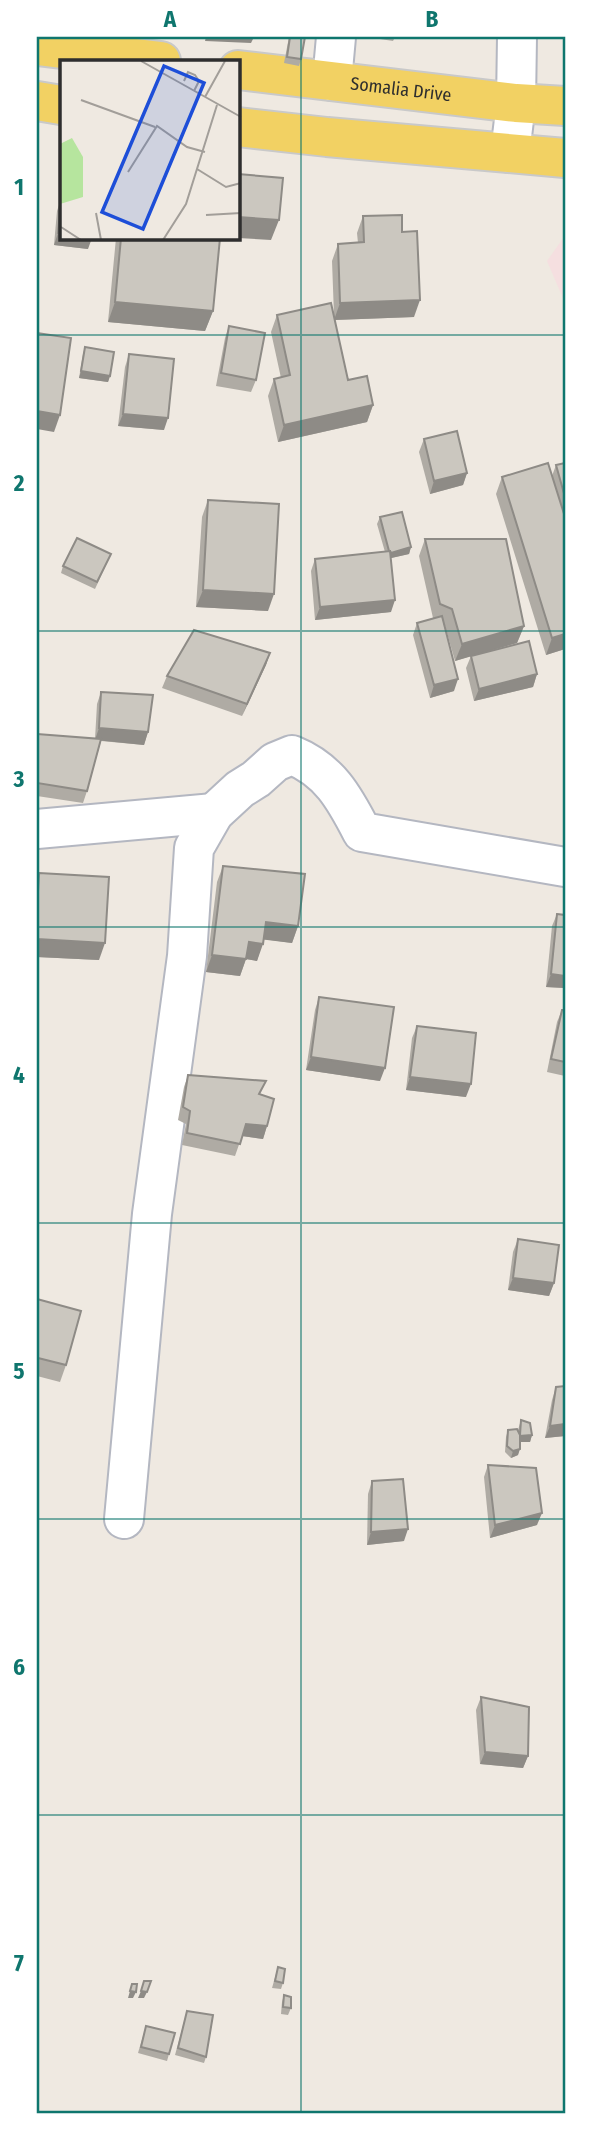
<svg xmlns="http://www.w3.org/2000/svg" width="602" height="2150" font-family="'Fira Sans Condensed',sans-serif">
  <style>
    .medical { fill: #f5dfe0 }
    .lines { fill: none; stroke-linecap: round; stroke-linejoin: round }
    .street-casing { stroke: #b4b7c1; stroke-width: 42 }
    .primary-casing { stroke: #c9c9c9; stroke-width: 42 }
    .street { stroke: #fff; stroke-width: 38 }
    .primary { stroke: #f2d163; stroke-width: 38 }
    .wall { fill: #afaba4 }
    .shaded-wall { fill: #8e8b86 }
    .building { fill: #cbc7bf; stroke: #8e8b86; stroke-width: 2 }
    .grid { fill: none; stroke: #0f766e; stroke-width: 2; stroke-opacity: 0.55 }
    .labels { text-anchor: middle; dominant-baseline: central; stroke-width: 5; stroke-linejoin: round; paint-order: stroke }
    .street-label { font-size: 18px; fill: #2e2e2e; stroke: #fff }
    .inset-road { fill: none; stroke: #a29e99; stroke-width: 2 }
    .view { fill: #1d4ed8; fill-opacity: 0.15; stroke: #1d4ed8; stroke-width: 3.5 }
    .inset-edge { fill: none; stroke: #2e2e2e; stroke-width: 3.5 }
    .neatline { fill: none; stroke: #0f766e; stroke-width: 2.5 }
    .grid-label { font-size: 23px; text-anchor: middle; font-weight: bold; fill: #0f766e }
  </style>
  <rect width="100%" height="100%" fill="#efe9e1"/>
  <!-- medical -->
  <path class="medical" d="M564 237H565V303L547 261Z"/>
  <g class="lines">
    <defs>
      <g id="street">
        <path d="M332 81 336 37"/>
        <path d="M510 153 516 103 517 37"/>
        <path d="M37 829 214 813"/>
        <path d="M124 1519 152 1214 187 956 194 848 214 813 240 789 256 779 275 762 292 755C329 770 344 797 362 832L565 867"/>
      </g>
      <g id="primary">
        <path d="M37 46 161 61"/>
        <path id="s1" d="M238 70 516 103 565 106"/>
        <path d="M37 101 61 105"/>
        <path d="M238 127 327 137 565 158"/>
      </g>
    </defs>
    <!-- street casing -->
    <use href="#street" class="street-casing"/>
    <!-- primary casing -->
    <use href="#primary" class="primary-casing"/>
    <!-- street -->
    <use href="#street" class="street"/>
    <!-- primary -->
    <use href="#primary" class="primary"/>
  </g>
  <!-- wall -->
  <g class="wall">
    <path d="M289 37H305L301 59 299 66 284 63Z"/>
    <path d="M367 37H395L393 41Z"/>
    <path d="M61 199 88 249 54 245 57 211Z"/>
    <path d="M363 216 402 232 414 317 335 320 348 380 373 405 367 422 278 442 268 396 274 379 281 378 271 332 277 315H334L332 261 338 244 358 243 357 233Z"/>
    <path d="M116 238H220L213 311 205 331 108 322Z"/>
    <path d="M229 326 256 380 251 392 216 386 225 338Z"/>
    <path d="M85 347 110 376 108 382 79 378 83 354Z"/>
    <path d="M129 354 164 430 118 426 125 367Z"/>
    <path d="M424 439 467 473 463 485 430 494 419 452Z"/>
    <path d="M565 463V649L546 655 496 494 502 477 552 476 556 465Z"/>
    <path d="M208 500 268 611 196 607 202 517Z"/>
    <path d="M380 517 411 547 409 554 391 558V612L315 620 311 571 315 559 385 552 377 524Z"/>
    <path d="M425 539 524 626 517 643 482 653 537 674 533 687 474 701 466 668 471 656 455 661 445 626 444 625 454 691 430 698 413 635 417 623 433 618 419 556Z"/>
    <path d="M108 561 95 589 61 573 63 566Z"/>
    <path d="M270 653 266 665 242 716 162 688 167 676Z"/>
    <path d="M101 692 148 732 144 745 101 741 87 791 83 803 37 796V734L95 739 97 704Z"/>
    <path d="M223 866 298 926 292 943 263 939 257 961 246 959 240 976 206 972 217 882Z"/>
    <path d="M39 873 99 960 37 957V879Z"/>
    <path d="M557 914 565 988 546 987 552 926Z"/>
    <path d="M319 997 380 1081 306 1070 315 1010Z"/>
    <path d="M562 1010H565V1076L547 1072 557 1022Z"/>
    <path d="M417 1026 466 1097 406 1090 412 1038Z"/>
    <path d="M188 1075 261 1095 267 1126 263 1139 242 1136 235 1156 182 1145 186 1124 178 1120 184 1087Z"/>
    <path d="M518 1239 554 1283 549 1296 508 1290 513 1252Z"/>
    <path d="M37 1299 66 1365 60 1382 37 1376Z"/>
    <path d="M565 1386V1436L545 1438 552 1400 556 1387Z"/>
    <path d="M521 1420 532 1435 530 1442H520L518 1455 511 1458 505 1452 506 1437 508 1430H518Z"/>
    <path d="M488 1465 537 1525 490 1538 484 1477Z"/>
    <path d="M372 1481 404 1541 367 1545 368 1494Z"/>
    <path d="M481 1697 528 1756 523 1768 480 1764 476 1710Z"/>
    <path d="M278 1967 283 1983 281 1989 272 1988Z"/>
    <path d="M284 1995 291 2008 288 2015 281 2014 282 2002Z"/>
    <path d="M187 2011 206 2057 204 2063 175 2055Z"/>
    <path d="M146 2026 169 2054 167 2061 138 2053Z"/>
  </g>
  <!-- shaded-wall -->
  <g class="shaded-wall">
    <path d="M206 37H254L251 43 205 41Z"/>
    <path d="M238 217 279 220 271 240 238 238Z"/>
    <path d="M58 233H61V238H92L88 249 54 245Z"/>
    <path d="M420 300 414 317 334 320 340 303Z"/>
    <path d="M115 302 213 311 205 331 108 322Z"/>
    <path d="M81 371 110 376 108 382 79 378Z"/>
    <path d="M373 405 367 422 278 442 284 425Z"/>
    <path d="M37 411 60 415 54 432 37 429Z"/>
    <path d="M123 414 168 418 164 430 118 426Z"/>
    <path d="M467 473 463 485 430 494 434 481Z"/>
    <path d="M411 547 409 554 387 559 389 553Z"/>
    <path d="M203 590 274 594 268 611 196 607Z"/>
    <path d="M395 600 391 612 315 620 320 607Z"/>
    <path d="M524 626 517 643 455 661 462 644Z"/>
    <path d="M565 634V649L546 655 552 638Z"/>
    <path d="M270 653 266 665 242 716 247 704Z"/>
    <path d="M537 674 533 687 474 701 479 689Z"/>
    <path d="M458 679 454 691 430 698 434 685Z"/>
    <path d="M99 728 148 732 144 745 95 740Z"/>
    <path d="M266 922 298 926 292 943 259 939Z"/>
    <path d="M37 939 105 943 99 960 37 957Z"/>
    <path d="M249 942 263 944 257 961 246 959 240 976 206 972 212 955Z"/>
    <path d="M551 974 565 976V988L546 987Z"/>
    <path d="M311 1057 385 1068 380 1081 306 1070Z"/>
    <path d="M410 1077 471 1084 466 1097 406 1090Z"/>
    <path d="M246 1124 267 1126 263 1139 242 1136Z"/>
    <path d="M513 1278 554 1283 549 1296 508 1290Z"/>
    <path d="M565 1424V1436L545 1438 550 1426Z"/>
    <path d="M532 1435 530 1442H518L520 1436Z"/>
    <path d="M520 1449 518 1455 511 1458 513 1451Z"/>
    <path d="M542 1513 537 1525 490 1538 495 1525Z"/>
    <path d="M408 1529 404 1541 367 1545 371 1532Z"/>
    <path d="M485 1752 528 1756 523 1768 480 1764Z"/>
    <path d="M130 1991 136 1992 133 1998H128Z"/>
    <path d="M141 1991 147 1992 144 1998H138Z"/>
  </g>
  <!-- building -->
  <g class="building">
    <path d="M290 37H305L301 59 287 57Z"/>
    <path d="M238 174 283 178 279 220 238 217Z"/>
    <path d="M61 200V233H58Z"/>
    <path d="M402 215V232L417 231 420 300 340 303 338 244 364 242 363 216Z"/>
    <path d="M121 238H220L213 311 115 302Z"/>
    <path d="M331 303 348 380 367 376 373 405 284 425 274 379 290 375 277 315Z"/>
    <path d="M229 326 265 333 256 380 221 373Z"/>
    <path d="M37 333 71 338 60 415 37 411Z"/>
    <path d="M85 347 114 352 110 376 81 371Z"/>
    <path d="M129 354 174 359 168 418 123 414Z"/>
    <path d="M457 431 467 473 434 481 424 439Z"/>
    <path d="M548 463 565 517V634L552 638 502 477Z"/>
    <path d="M565 463V497L556 465Z"/>
    <path d="M208 500 279 504 274 594 203 590Z"/>
    <path d="M402 512 411 547 391 553 390 551H389L380 517Z"/>
    <path d="M77 538 111 554 97 582 63 566Z"/>
    <path d="M425 539H506L524 626 462 644 452 609 440 604Z"/>
    <path d="M390 551 395 600 320 607 315 559Z"/>
    <path d="M442 616 458 679 434 685 417 623Z"/>
    <path d="M194 630 270 653 247 704 167 676Z"/>
    <path d="M529 641 537 674 479 689 471 656Z"/>
    <path d="M101 692 153 695 148 732 99 728Z"/>
    <path d="M37 734 101 739 87 791 37 783Z"/>
    <path d="M223 866 305 874 298 926 266 922 263 944 249 942 246 959 212 955Z"/>
    <path d="M39 873 109 877 105 943 37 939V910Z"/>
    <path d="M557 914 565 915V976L551 974Z"/>
    <path d="M319 997 394 1007 385 1068 311 1057Z"/>
    <path d="M562 1010H565V1062L551 1059Z"/>
    <path d="M417 1026 476 1033 471 1084 410 1077Z"/>
    <path d="M188 1075 266 1081 259 1094 274 1099 267 1126 246 1124 240 1144 187 1133 190 1111 183 1107Z"/>
    <path d="M518 1239 559 1245 554 1283 513 1278Z"/>
    <path d="M37 1299 81 1311 66 1365 38 1358 37 1362Z"/>
    <path d="M565 1386V1424L550 1426 556 1387Z"/>
    <path d="M521 1420 530 1423 532 1435 520 1436V1449L513 1451 507 1446 508 1430 517 1429 520 1435Z"/>
    <path d="M488 1465 536 1468 542 1513 495 1525Z"/>
    <path d="M403 1479 408 1529 371 1532 372 1481Z"/>
    <path d="M481 1697 529 1707 528 1756 485 1752Z"/>
    <path d="M278 1967 285 1969 283 1983 275 1981Z"/>
    <path d="M144 1981H151L147 1992 141 1991Z"/>
    <path d="M132 1984H137L136 1992 130 1991Z"/>
    <path d="M284 1995 291 1997V2008L283 2007Z"/>
    <path d="M187 2011 213 2015 206 2057 178 2048Z"/>
    <path d="M146 2026 175 2033 169 2054 141 2047Z"/>
  </g>
  <!-- grid -->
  <path class="grid" d="M301 37V2113M37 335H565M37 631H565M37 927H565M37 1223H565M37 1519H565M37 1815H565"/>
  <g class="labels">
    <!-- street labels -->
    <g class="street-label">
      <text stroke="none"><textPath href="#s1" startOffset="164">Somalia Drive</textPath></text>
    </g>
  </g>
  <!-- overview -->
  <g transform="translate(60 60)">
    <rect width="180" height="180" fill="#efe9e1"/>
    <path d="M12 78 23 97V137L0 144V84Z" fill="#b6e59e"/>
    <path class="inset-road" d="M81 1 181 57M124 21 128 12 135 15 139 21 134 31M145 37 165 1M21 40 95 67M137 109 166 127 181 123M68 112 97 66 127 87 145 92M36 153 41 180M146 155 181 153M1 167 21 180M103 180 126 144 157 45"/>
    <path class="view" d="M104 6 144 23 83 169 42 152Z"/>
    <rect width="180" height="180" class="inset-edge"/>
  </g>
  <!-- border -->
  <rect width="602" height="2150" fill="none" stroke="#ffffff" stroke-width="77"/>
  <rect x="38" y="38" width="526" height="2074" class="neatline"/>
  <g class="grid-label">
    <text x="170" y="27">A</text>
    <text x="432" y="27">B</text>
    <text x="19" y="195">1</text>
    <text x="19" y="491">2</text>
    <text x="19" y="787">3</text>
    <text x="19" y="1083">4</text>
    <text x="19" y="1379">5</text>
    <text x="19" y="1675">6</text>
    <text x="19" y="1971">7</text>
  </g>
</svg>
